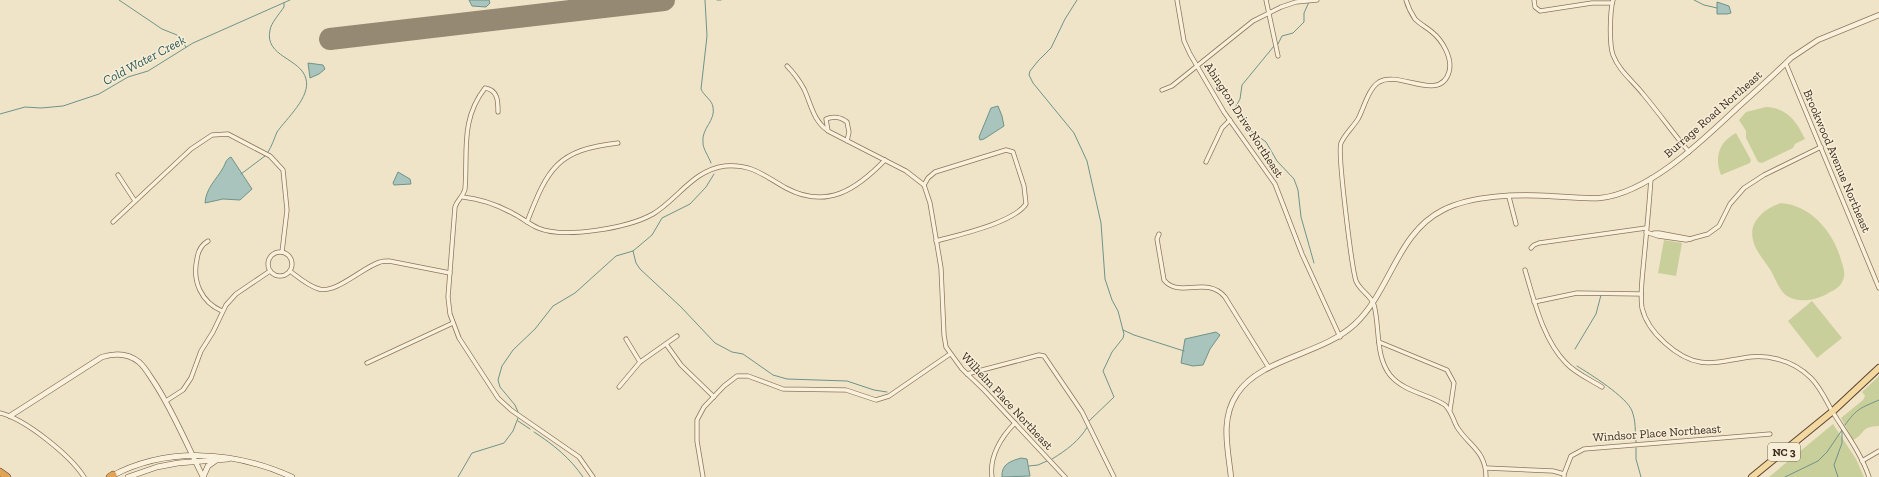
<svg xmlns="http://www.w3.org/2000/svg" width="1879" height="477" font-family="'Zilla Slab',serif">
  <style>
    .green { fill: #c9cf9b }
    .water { fill: #a9c4bc; stroke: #6f938a }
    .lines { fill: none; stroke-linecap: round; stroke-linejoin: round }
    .stream { stroke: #6f938a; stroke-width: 1 }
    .runway { stroke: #968974; stroke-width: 22 }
    .minor-casing { stroke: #8d765c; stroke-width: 5 }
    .tertiary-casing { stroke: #8d765c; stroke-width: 6 }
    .secondary-casing { stroke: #6f573f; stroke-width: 6 }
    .primary-casing { stroke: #5b4430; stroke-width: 8 }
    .motorway-casing { stroke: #5b4430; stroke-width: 8 }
    .minor { stroke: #faf1dc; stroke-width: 3.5 }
    .tertiary { stroke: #faf1dc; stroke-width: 4.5 }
    .secondary { stroke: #faf1dc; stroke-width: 5 }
    .primary { stroke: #f3d9a0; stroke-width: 6 }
    .motorway { stroke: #e0a458; stroke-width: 7 }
    .labels { text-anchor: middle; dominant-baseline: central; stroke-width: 3; stroke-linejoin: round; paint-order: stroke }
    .shield { fill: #f7eed8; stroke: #756857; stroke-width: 1 }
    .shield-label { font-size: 11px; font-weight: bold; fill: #3d2e20 }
    .street-label { font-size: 12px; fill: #3d2e20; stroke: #f7eed8 }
    .water-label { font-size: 13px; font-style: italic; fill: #2f5d5a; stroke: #f7eed8 }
  </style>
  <rect width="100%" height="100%" fill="#f0e4c8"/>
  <!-- green -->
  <g class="green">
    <path d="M1766 107C1787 108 1796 120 1805 139L1795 144 1793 148 1762 163 1758 162 1746 138V131L1739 120 1746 112Z"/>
    <path d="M1736 133 1751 160 1750 163 1721 175C1714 157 1719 142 1736 133Z"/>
    <path d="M1781 203C1811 205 1834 233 1841 260 1843 266 1846 274 1843 280 1841 286 1835 290 1830 292 1818 300 1800 304 1787 296 1780 292 1775 278 1771 271 1765 261 1755 251 1753 240 1748 221 1766 208 1781 203Z"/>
    <path d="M1664 240 1682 243 1676 276 1658 273Z"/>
    <path d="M1812 301 1842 338 1817 358 1788 321Z"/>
    <path d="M1879 376V426C1859 427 1867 433 1853 440L1841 418 1863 400 1865 396 1862 392Z"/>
    <path d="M1833 424 1856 459 1864 477H1769Z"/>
  </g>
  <!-- water -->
  <g class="water">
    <path d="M469 0H489L490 3 486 7 472 6Z"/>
    <path d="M1717 2 1729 6 1731 13 1727 14H1717Z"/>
    <path d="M308 63 323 65 325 69 319 74 310 78Z"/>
    <path d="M998 106 1002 116 1004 126 984 139 980 140 979 137 991 108Z"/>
    <path d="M231 157 252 189 240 200 223 199 205 203C206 188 216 180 223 168 226 163 225 160 231 157Z"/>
    <path d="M398 172 410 179 411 184 394 185 393 183Z"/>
    <path d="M1216 332 1220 335 1210 349 1203 365 1193 366 1181 363 1185 339Z"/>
    <path d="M1021 458 1027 459 1030 476 1002 477C1001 464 1011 461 1021 458Z"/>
  </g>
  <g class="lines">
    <!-- stream -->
    <g class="stream">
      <path d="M119 0 162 29 177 35 186 47"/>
      <path d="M705 0 707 36 701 89C704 96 712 100 713 107 716 121 701 128 703 143 703 149 709 157 711 163"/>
      <path d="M717 0H721"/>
      <path d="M1077 0 1065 19 1051 48 1038 61 1030 71 1029 75 1033 83 1074 133 1087 161 1101 223 1105 279 1112 300 1118 311 1124 334 1123 338 1112 352 1103 371 1114 397 1089 421"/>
      <path d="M1694 0 1704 5 1717 8"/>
      <path d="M1278 44 1282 36 1293 33 1304 22V13L1309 2"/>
      <path d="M0 114 25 107 41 108 63 106 99 94 128 77 148 71 193 43 290 0"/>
      <path d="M1247 128 1237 119 1235 108 1240 99 1242 85 1274 46"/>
      <path d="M1251 131 1266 142 1277 161 1294 179 1298 190 1301 217 1314 263"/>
      <path d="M268 152C272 146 274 139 277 132 286 119 311 97 306 79 301 58 264 57 270 30 271 23 280 13 284 7V3"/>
      <path d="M241 174 265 156"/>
      <path d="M633 251 636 263 640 269 681 307 715 343 732 352 743 354 773 375 787 379 847 381 874 390 887 392"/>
      <path d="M1123 330 1134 335 1184 351"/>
      <path d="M1575 349 1596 314 1601 295"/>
      <path d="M1577 366C1590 374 1627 397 1632 411 1636 421 1635 432 1636 442"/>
      <path d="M518 412 515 405 500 387 498 380 502 366 513 350 535 329 553 306 575 293 616 256 633 251 639 246 652 235 662 218 690 204 706 187 714 174"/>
      <path d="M518 421 530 429"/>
      <path d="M1845 425C1857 408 1861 408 1879 400"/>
      <path d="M534 432C554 445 570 458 583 477"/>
      <path d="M1636 448V459L1641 477"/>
      <path d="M1052 459C1067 450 1079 441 1088 426"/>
      <path d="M1029 466 1038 465 1047 461"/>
      <path d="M458 477 472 453 504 443 513 431 518 418"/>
      <path d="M1785 477 1818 461 1827 452 1842 430"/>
      <path d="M1838 477 1834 465 1842 443V430"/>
    </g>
    <!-- runway -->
    <path class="runway" d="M330 39 664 0"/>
    <defs>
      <g id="minor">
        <path d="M1177 0 1184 41 1190 54 1224 112 1275 184 1302 254 1340 337"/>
        <path d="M1266 0 1278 56"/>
        <path d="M1406 0C1408 7 1411 13 1415 19 1420 24 1426 27 1432 32 1442 40 1453 58 1449 72 1440 103 1399 70 1379 82 1368 89 1364 108 1358 119 1353 127 1345 134 1341 143 1337 151 1352 269 1356 281 1360 291 1371 295 1374 305 1380 327 1375 356 1390 375 1404 392 1428 394 1445 405 1452 412 1453 420 1457 427 1469 446 1486 451 1486 477"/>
        <path d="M1534 0 1535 7 1540 11 1592 3H1612"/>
        <path d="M1613 0C1610 11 1609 44 1613 55 1619 71 1633 81 1643 94 1659 113 1673 133 1689 152"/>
        <path d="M1786 64 1879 288"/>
        <path d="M787 66C794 73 799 80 804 89 811 104 813 120 827 130"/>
        <path d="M1162 90 1172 86 1253 21 1281 7 1296 2 1317 0"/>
        <path d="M498 112C498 101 498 90 485 88 460 120 468 152 465 189 463 197 457 200 455 207L448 297 450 314 459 338 498 398 511 410 579 457 593 477"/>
        <path d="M847 141 849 132 847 122C841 117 833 116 826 119L828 131 906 171 924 185 930 203 941 268 944 335 946 347 962 369 984 390 1065 477"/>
        <path d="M1206 162 1222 128 1230 120"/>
        <path d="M118 175 135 201"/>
        <path d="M1651 178C1649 208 1646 238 1643 269 1642 281 1640 295 1642 308 1645 321 1655 334 1665 343 1710 384 1734 347 1777 359 1789 362 1802 369 1811 378 1820 387 1826 400 1832 411 1845 432 1861 453 1869 477"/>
        <path d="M924 185 928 178 935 172 1006 150 1013 152 1024 186 1026 204C1013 223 958 235 936 241"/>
        <path d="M463 197C481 199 498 205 514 214 522 218 529 224 538 228 564 239 628 228 653 214 678 199 693 170 725 166 753 164 764 176 786 188 827 210 857 189 885 160"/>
        <path d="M1509 197 1516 224"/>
        <path d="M113 222 191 149 212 135 228 134 270 156 283 170 287 210 282 252"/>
        <path d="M527 222C548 168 557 150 618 143"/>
        <path d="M1646 232 1658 236 1686 240 1708 234 1719 226 1730 204 1744 188 1764 175 1821 147"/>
        <path d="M1654 233H1659L1691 239"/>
        <path d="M1159 234 1157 239 1164 280C1179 299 1207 275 1225 297L1269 368"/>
        <path d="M208 241C201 245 198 251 197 259 192 281 201 302 222 311"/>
        <path d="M1531 248 1534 245 1539 243 1646 228"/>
        <circle cx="280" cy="264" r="12"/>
        <path d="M1525 270C1534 300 1543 340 1566 363 1575 373 1591 380 1602 387"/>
        <path d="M290 271C298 277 308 286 319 289 336 294 363 267 380 262 383 261 387 261 389 261L450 273"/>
        <path d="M1534 302 1577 293 1641 294"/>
        <path d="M626 339 640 362"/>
        <path d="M1379 342 1447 370 1454 383 1450 410"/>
        <path d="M666 344 681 365 714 397"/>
        <path d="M367 363 453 323"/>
        <path d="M967 374 1039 355 1044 356 1082 412 1114 477"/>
        <path d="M619 387 640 362 677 336"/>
        <path d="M166 401 183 390 191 378 201 351 213 332 226 305 236 294 270 271"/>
        <path d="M0 413C25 419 70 455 84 477"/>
        <path d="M1862 461 1879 451"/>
        <path d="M1486 468 1553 471 1564 474"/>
        <path d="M703 477 697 441V420L704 407 724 386 737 376H748L783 389 846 390 876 400 889 396 950 354"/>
        <path d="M992 477C989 457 1001 437 1015 423"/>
        <path d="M1564 477V474L1571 456 1584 449 1770 434"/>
      </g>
      <g id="tertiary">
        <path d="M10 416 102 357C115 353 128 353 139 362 145 367 149 375 154 382 173 411 187 445 203 477"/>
        <path d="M1231 477C1228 449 1220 419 1237 394 1260 358 1322 355 1355 324 1391 290 1397 233 1443 210 1472 195 1519 194 1550 196 1566 197 1584 199 1600 198 1649 193 1703 140 1737 108 1755 92 1774 75 1791 58L1818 40 1879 15"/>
      </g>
      <g id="secondary">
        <path d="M110 477C166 446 235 451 292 477"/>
        <path d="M128 477 157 467 178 463 228 459"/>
        <path d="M203 477 208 466 215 461"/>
      </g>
      <path id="primary" d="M1752 477 1833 411 1879 368"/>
      <g id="motorway">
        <path d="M0 472 7 477"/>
        <path d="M110 477 113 475"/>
      </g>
    </defs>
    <!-- minor casing -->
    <use href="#minor" class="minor-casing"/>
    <!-- tertiary casing -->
    <use href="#tertiary" class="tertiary-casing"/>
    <!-- secondary casing -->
    <use href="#secondary" class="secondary-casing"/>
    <!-- primary casing -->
    <use href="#primary" class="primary-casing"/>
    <!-- motorway casing -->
    <use href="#motorway" class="motorway-casing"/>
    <!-- minor -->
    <use href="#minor" class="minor"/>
    <!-- tertiary -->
    <use href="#tertiary" class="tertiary"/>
    <!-- secondary -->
    <use href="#secondary" class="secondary"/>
    <!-- primary -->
    <use href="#primary" class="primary"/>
    <!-- motorway -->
    <use href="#motorway" class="motorway"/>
  </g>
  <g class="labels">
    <!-- shield labels -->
    <rect class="shield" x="1768" y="443" width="32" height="18" rx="3"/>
    <g class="shield-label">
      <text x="1784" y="452">NC 3</text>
    </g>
    <!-- street labels -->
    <g class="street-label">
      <text transform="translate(1713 114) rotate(-41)">Burrage Road Northeast</text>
      <text transform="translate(1244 120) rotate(57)">Abington Drive Northeast</text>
      <text transform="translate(1837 161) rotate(67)">Brookwood Avenue Northeast</text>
      <text transform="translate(1007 401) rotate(47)">Wilhelm Place Northeast</text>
      <text transform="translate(1657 433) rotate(-4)">Windsor Place Northeast</text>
    </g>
    <!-- water labels -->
    <g class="water-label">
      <text transform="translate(144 60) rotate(-28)">Cold Water Creek</text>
    </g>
  </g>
</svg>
